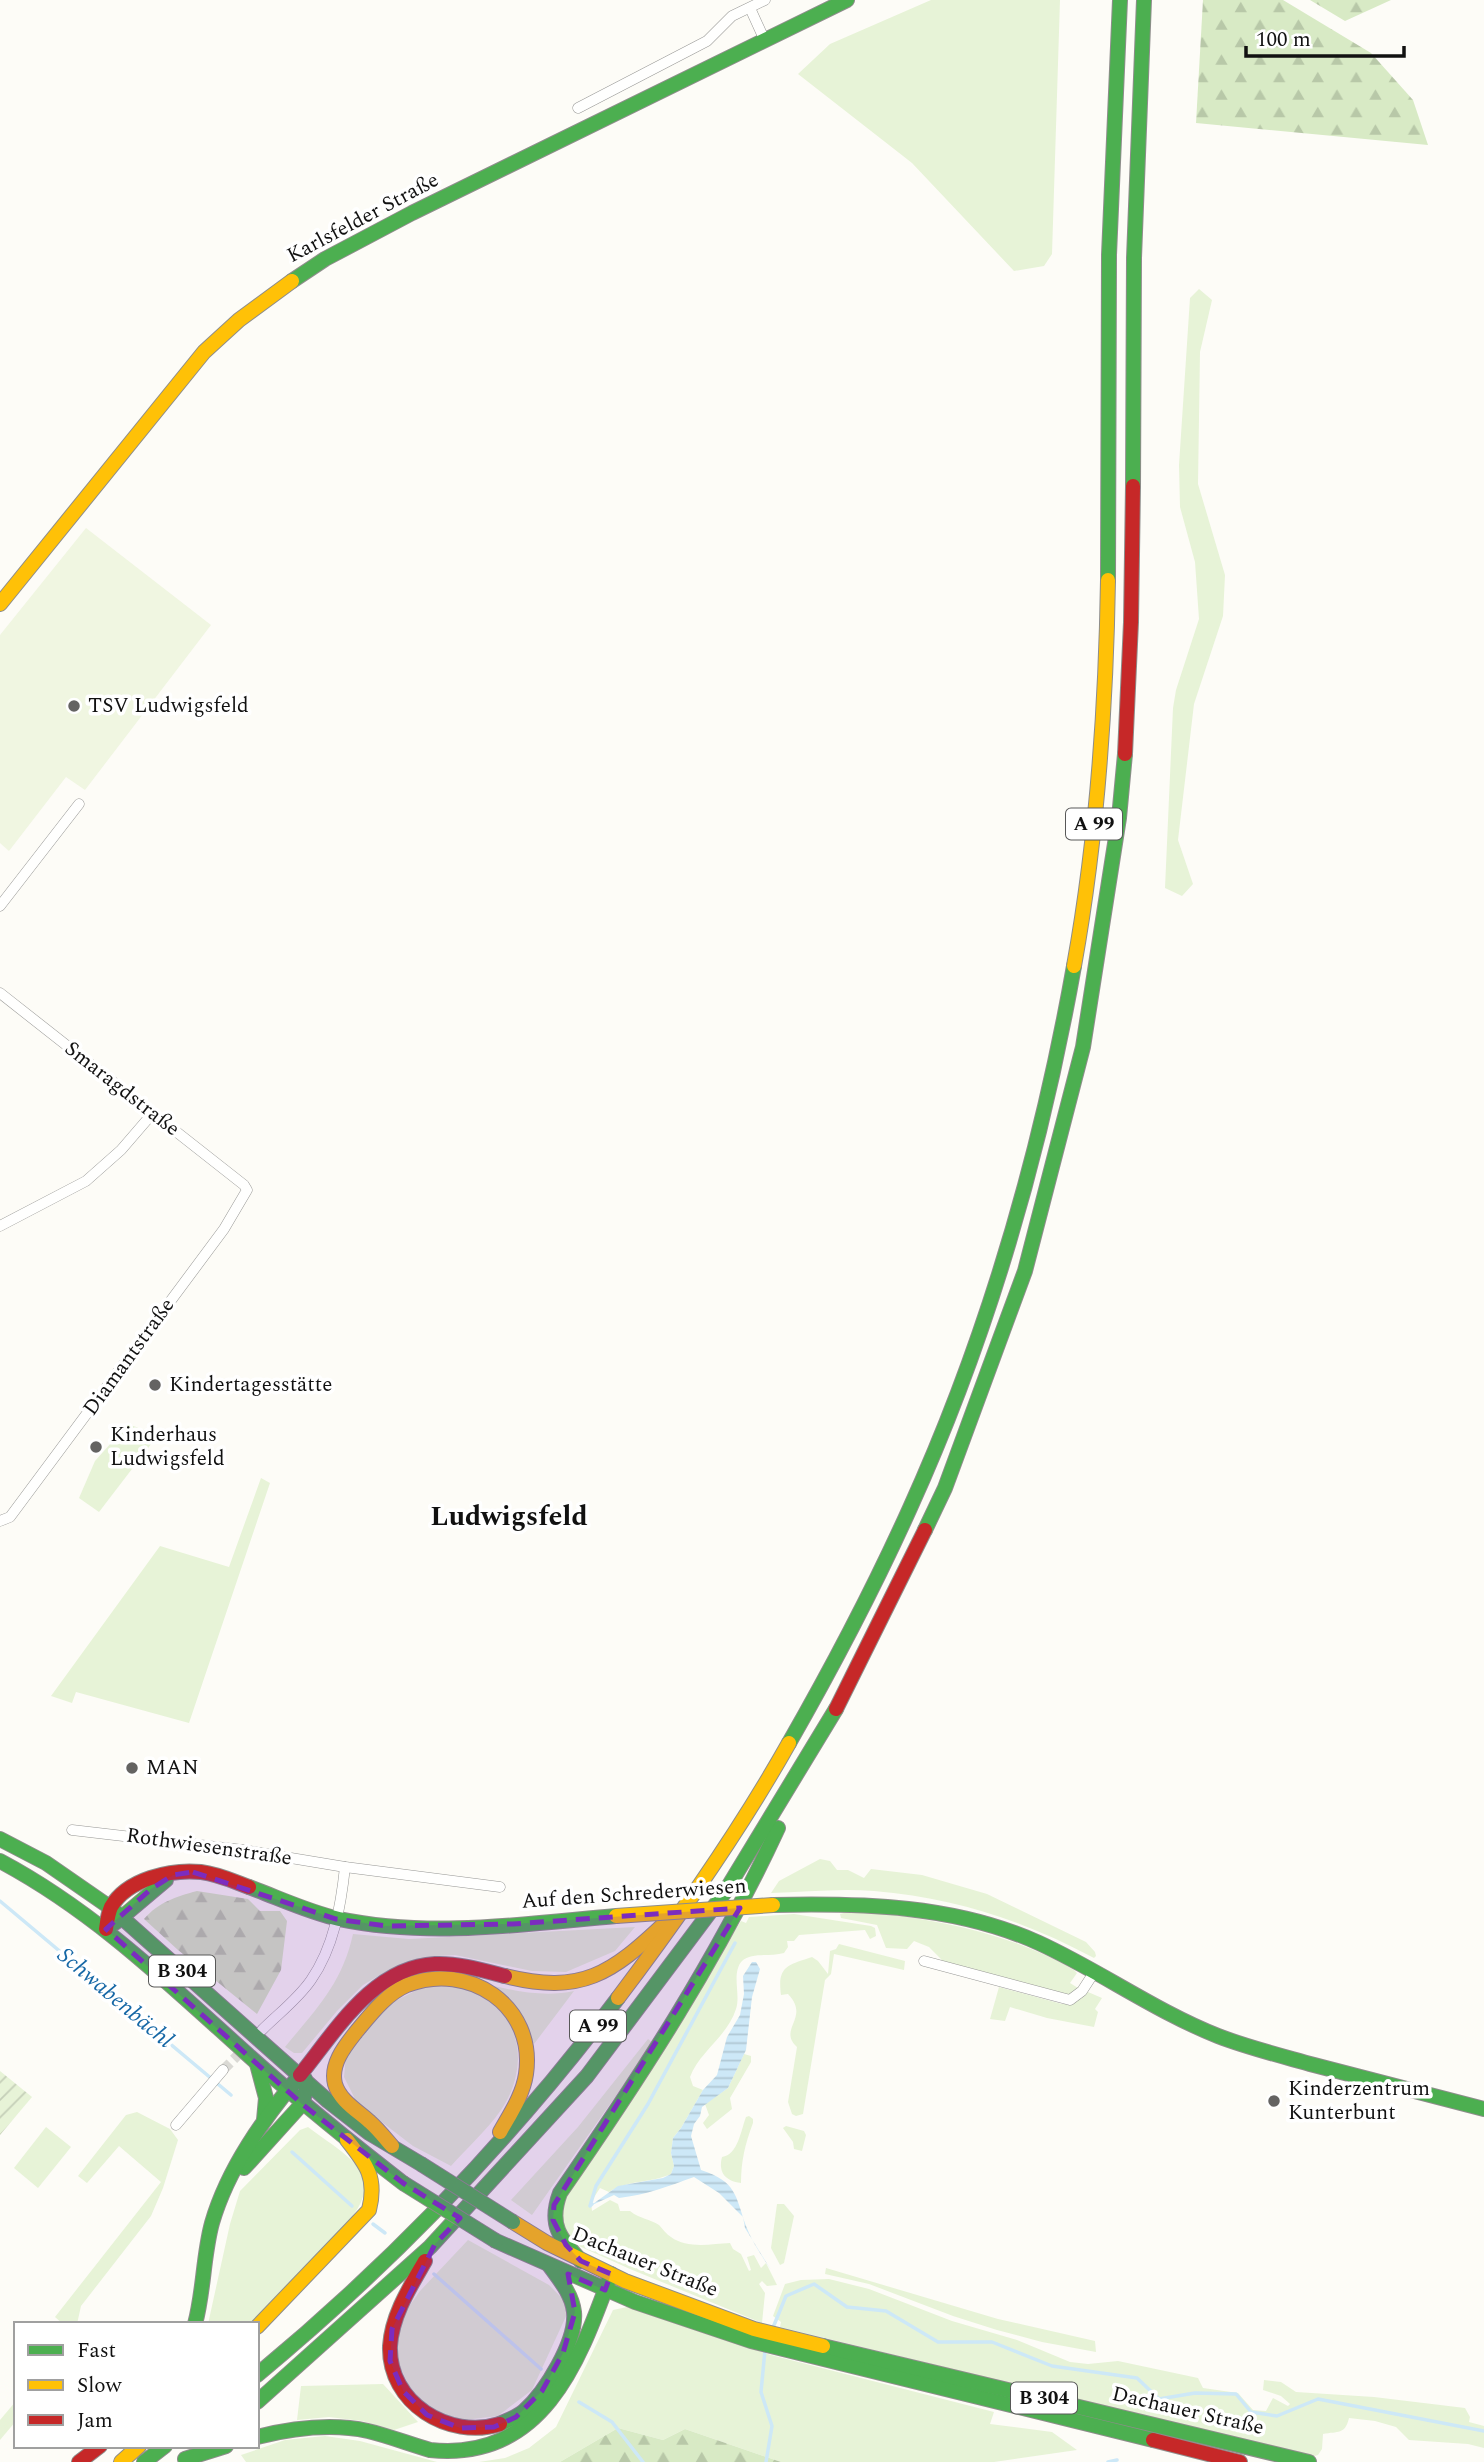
<svg xmlns="http://www.w3.org/2000/svg" width="1484" height="2462" font-family="Spectral,serif">
  <style>
    .grass { fill: #e7f3d7 }
    .forest { fill: url(#forest-firs) }
    .garden { fill: url(#garden-furrows) }
    .pitch { fill: #f0f6e1 }
    .water { fill: url(#water-rules) }
    .lines { fill: none; stroke-linecap: round; stroke-linejoin: round }
    .stream { stroke: #cde8f7; stroke-width: 3.5 }
    .street-tunnel { stroke: #dad9d4; stroke-width: 10; stroke-dasharray: 10 5; stroke-linecap: butt }
    .street-casing { stroke: #979795; stroke-width: 11 }
    .fast-casing { stroke: #8e8d8b; stroke-width: 16 }
    .slow-casing { stroke: #8e8d8b; stroke-width: 16 }
    .jam-casing { stroke: #8e8d8b; stroke-width: 16 }
    .street { stroke: #fffffe; stroke-width: 10 }
    .fast { stroke: #4caf50; stroke-width: 14 }
    .slow { stroke: #ffc107; stroke-width: 14 }
    .jam { stroke: #c62828; stroke-width: 14 }
    .fast-bridge-casing { stroke: #8e8d8b; stroke-width: 16; stroke-linecap: butt }
    .slow-bridge-casing { stroke: #8e8d8b; stroke-width: 16; stroke-linecap: butt }
    .fast-bridge { stroke: #4caf50; stroke-width: 14 }
    .slow-bridge { stroke: #ffc107; stroke-width: 14 }
    .marked { fill: #7b2cbf; fill-opacity: 0.2; stroke: #7b2cbf; stroke-width: 5; stroke-dasharray: 14 9; stroke-linejoin: round }
    .poi-dot { fill: #646362; stroke: #fff; stroke-width: 2.5 }
    .labels { text-anchor: middle; dominant-baseline: central; stroke-width: 7; stroke-linejoin: round; paint-order: stroke }
    .shield { fill: #fff; stroke: #585858; stroke-width: 2 }
    .shield-label { font-size: 19px; font-weight: bold; fill: #111 }
    .street-label { font-size: 21px; fill: #111; stroke: #fff }
    .poi-label { font-size: 21px; fill: #111; stroke: #fff; text-anchor: start }
    .water-label { font-size: 23px; font-style: italic; fill: #1768a6; stroke: #fff }
    .district-label { font-size: 28px; font-weight: bold; fill: #111; stroke: #fff }
  </style>
  <defs>
    <pattern id="forest-firs" width="22" height="20" patternUnits="userSpaceOnUse" patternTransform="scale(1.75)"><rect width="22" height="20" fill="#d8eac5"/><path d="M5 1l3.5 6h-7zM16 11l3.5 6h-7z" fill="#b8c8a8"/></pattern>
    <pattern id="garden-furrows" width="10" height="10" patternUnits="userSpaceOnUse" patternTransform="scale(1.75)"><rect width="10" height="10" fill="#e7f3d7"/><path d="M-1 1l2-2M0 10L10 0M9 11l2-2" fill="none" stroke="#c5cfb8"/></pattern>
    <pattern id="water-rules" width="6" height="5" patternUnits="userSpaceOnUse" patternTransform="scale(1.75)"><rect width="6" height="5" fill="#cde8f7"/><path d="M0 2.5h6" fill="none" stroke="#afc6d3"/></pattern>
  </defs>
  <rect width="100%" height="100%" fill="#fdfcf7"/>
  <!-- grass -->
  <g class="grass">
    <path d="M931 0H1060L1052 254 1044 266 1014 271 912 163 798 74 830 44Z"/>
    <path d="M1199 289 1212 300 1200 352 1198 484 1225 575 1223 616 1194 704 1178 840 1193 884 1182 896 1165 888 1173 708 1176 690 1199 619 1195 562 1180 507 1179 465 1190 298Z"/>
    <path d="M128 1424 158 1435 99 1512 79 1498 95 1461Z"/>
    <path d="M261 1478 270 1483 189 1723 76 1692 72 1703 51 1696 160 1546 229 1567Z"/>
    <path d="M820 1859 830 1861 837 1870H848L864 1878 871 1869 922 1875 987 1894 1086 1942 1095 1952 1096 1956 1094 1958C1022 1920 956 1898 874 1891 840 1888 805 1892 771 1893L779 1881Z"/>
    <path d="M869 1911C940 1921 1011 1933 1074 1970L1077 1973 1070 1983 1078 1988 1070 1995 1062 1996 941 1962V1959L929 1947 914 1941 907 1949 886 1948 877 1925 841 1918 840 1914 848 1912Z"/>
    <path d="M794 1914 871 1926 875 1928 876 1936 870 1939 865 1930 799 1935 794 1941H787L788 1947 784 1953C771 1957 752 1952 742 1961 731 1973 741 1995 736 2009 727 2037 700 2051 690 2077L693 2086 703 2090 681 2128 673 2138 671 2153 674 2166 671 2174C652 2183 626 2180 609 2192L600 2188 591 2202 592 2211 610 2200 618 2204 620 2211H630C640 2219 650 2219 659 2225 663 2229 666 2234 671 2237 687 2249 711 2244 730 2243L733 2249 741 2254 749 2271 751 2270 747 2257 754 2255 761 2268 766 2263 777 2285 767 2286 762 2281 759 2284 765 2293 762 2323 630 2269 579 2246C559 2230 561 2219 565 2196L741 1921 746 1923 749 1917Z"/>
    <path d="M635 1927 615 1951 566 1972 532 1971 455 1955 437 1956 385 1972 363 1985 337 2011 302 2053H294L285 2047C316 2009 342 1984 353 1934L409 1939Z"/>
    <path d="M839 1944 905 1961 904 1970 834 1954 831 1974 825 1980 803 2114 796 2116 792 2114 788 2102 797 2047C777 2029 811 2018 788 1994L781 1995C777 1966 788 1965 812 1957L818 1961 828 1974 830 1951 836 1949Z"/>
    <path d="M460 1984C493 2001 518 2019 518 2059 517 2078 512 2094 501 2110 487 2130 467 2148 451 2166L413 2146 357 2103 344 2077 346 2054 391 2003 421 1988Z"/>
    <path d="M494 1986C521 1992 547 1997 574 1991L534 2044Z"/>
    <path d="M999 1987 1062 2004H1073L1088 1992 1102 1998 1095 2009 1098 2012 1094 2027 1047 2018 1010 2007 1005 2021 990 2019Z"/>
    <path d="M648 2039 653 2043 532 2215 511 2200 578 2127Z"/>
    <path d="M744 2054 751 2056V2062L730 2098 732 2109 707 2129 703 2123 709 2115 705 2104 728 2088Z"/>
    <path d="M137 2112 170 2129 178 2140 163 2188 151 2216 81 2306 77 2324H63L55 2317 161 2182 119 2146 87 2183 78 2176 126 2115Z"/>
    <path d="M749 2116 753 2119V2123C745 2144 741 2161 741 2183 725 2181 718 2172 722 2157 738 2155 741 2130 746 2117Z"/>
    <path d="M786 2126 804 2131 806 2135 802 2151 794 2149 793 2142 783 2128Z"/>
    <path d="M46 2127 71 2147 38 2188 14 2168Z"/>
    <path d="M308 2127C341 2153 387 2171 352 2217L251 2324H208L230 2224 240 2191 300 2130Z"/>
    <path d="M777 2204H784L794 2216 784 2263 780 2265 771 2248Z"/>
    <path d="M468 2240 549 2285 562 2298 568 2312 532 2390 498 2416 464 2420 432 2411 409 2386 397 2360 399 2329 408 2308 420 2291Z"/>
    <path d="M826 2268 998 2319 1095 2341 1096 2352 1042 2342 997 2330 953 2316 869 2284 825 2274Z"/>
    <path d="M829 2279 869 2289 952 2321 1017 2340 1070 2362 1088 2364 1118 2361 1198 2378 1203 2388 1238 2393 1253 2410 1266 2411 1273 2398 1288 2406 1290 2404 1281 2396 1263 2390 1264 2380 1281 2382 1296 2392 1374 2397 1465 2408 1470 2417 1469 2422 1484 2426V2448L1468 2444 1409 2440 1396 2427 1375 2421 1349 2418C1345 2435 1338 2431 1323 2434L1322 2449 1318 2455 1311 2457 780 2327 781 2322 773 2316 785 2284 801 2280Z"/>
    <path d="M627 2307 771 2355 994 2412 990 2424 1052 2432 1077 2450 994 2462H781L685 2429 663 2440 618 2428 560 2462H479L505 2458 529 2448 556 2427 613 2310Z"/>
    <path d="M383 2384 418 2422 394 2430 362 2421 329 2417 297 2420 301 2386Z"/>
    <path d="M16 2401V2421L0 2440V2420Z"/>
    <path d="M325 2436 360 2441 437 2462H246L241 2455 285 2440Z"/>
  </g>
  <!-- forest -->
  <g class="forest">
    <path d="M1203 0H1283L1371 53 1413 100 1428 145 1196 123Z"/>
    <path d="M1310 0H1391L1345 21Z"/>
    <path d="M197 1891 248 1899 260 1911H280L287 1921 281 1970 257 2014 178 1950 144 1919C159 1902 175 1897 197 1891Z"/>
    <path d="M618 2428 663 2440 685 2429 781 2462H560Z"/>
  </g>
  <!-- garden -->
  <path class="garden" d="M0 2071 32 2097 0 2135Z"/>
  <!-- pitch -->
  <path class="pitch" d="M86 528 211 625 85 790 66 777 9 851 0 843V635Z"/>
  <!-- water -->
  <path class="water" d="M752 1962H756L760 1969 752 1997 746 2050 728 2088 702 2107 700 2116 694 2124 691 2136 701 2170C737 2182 735 2195 746 2226 752 2242 762 2256 771 2270L745 2228 743 2217 719 2193 694 2177C669 2186 646 2195 619 2198L614 2195 590 2206 618 2186 663 2178 671 2174 674 2166 671 2153 673 2138 681 2128 703 2090 717 2075 727 2037 740 2015 744 1994 743 1976Z"/>
  <g class="lines">
    <!-- stream -->
    <g class="stream">
      <path d="M0 1901 231 2095"/>
      <path d="M292 2152 352 2206"/>
      <path d="M592 2204 590 2206 596 2186 648 2104 735 1943"/>
      <path d="M373 2224 385 2233"/>
      <path d="M434 2274 541 2369"/>
      <path d="M772 2330 786 2296 814 2284 847 2307 886 2311 938 2342H992L1052 2366 1137 2378 1159 2399 1195 2393 1236 2394 1251 2412 1277 2416 1318 2399 1484 2431"/>
      <path d="M765 2350 761 2392 772 2426 766 2462"/>
      <path d="M579 2402 612 2422 643 2462"/>
      <path d="M1108 2462 1117 2460"/>
    </g>
    <!-- street-tunnel -->
    <path class="street-tunnel" d="M223 2070 245 2048"/>
    <defs>
      <g id="street">
        <path d="M750 8 765 41"/>
        <path d="M578 108 707 41 732 16 765 0"/>
        <path d="M0 906 79 804"/>
        <path d="M0 993 244 1185 247 1190 224 1229 10 1517 0 1521"/>
        <path d="M0 1226 86 1181 121 1150 152 1114"/>
        <path d="M72 1830 243 1850 345 1867 500 1887"/>
        <path d="M924 1961 1070 2000 1082 1991 1095 1971"/>
        <path d="M262 2030C278 2014 298 1999 311 1980 334 1947 341 1905 345 1867"/>
        <path d="M176 2125 223 2070"/>
      </g>
      <g id="fast">
        <path d="M292 281 325 259 412 213 847 0"/>
        <path d="M1133 486 1134 258 1144 0"/>
        <path d="M1108 580 1109 255 1120 0"/>
        <path d="M925 1530 945 1488 1025 1271 1083 1047 1119 818 1125 754"/>
        <path d="M789 1743C833 1666 874 1588 910 1508 988 1336 1041 1151 1074 966"/>
        <path d="M0 1839 46 1863 111 1908 328 2101 369 2133 421 2164"/>
        <path d="M0 1861C94 1911 168 1983 247 2054 297 2099 350 2142 403 2183"/>
        <path d="M249 1887C279 1898 308 1912 339 1919 430 1938 525 1924 616 1916"/>
        <path d="M773 1905C863 1903 955 1905 1039 1943 1100 1971 1155 2011 1218 2036 1249 2048 1282 2056 1314 2065 1371 2080 1427 2094 1484 2109"/>
        <path d="M115 1923 166 1880"/>
        <path d="M257 2064 266 2098 264 2120"/>
        <path d="M244 2168 302 2104 306 2090 305 2079 300 2082"/>
        <path d="M496 2241 635 2302 751 2341 1153 2440"/>
        <path d="M581 2261C560 2238 548 2225 560 2193 641 2076 718 1958 778 1828"/>
        <path d="M195 2324C204 2291 203 2256 212 2223 228 2168 264 2118 300 2075"/>
        <path d="M823 2346 1309 2462"/>
        <path d="M257 2375C391 2264 513 2137 618 1998"/>
        <path d="M257 2402 430 2247 587 2076 725 1892 836 1709"/>
        <path d="M500 2424C508 2420 517 2417 524 2411 545 2393 577 2341 574 2312 572 2294 559 2279 549 2265"/>
        <path d="M257 2437C293 2428 331 2423 368 2431 389 2436 409 2444 430 2450 545 2462 580 2358 611 2274"/>
        <path d="M185 2459 226 2446"/>
        <path d="M144 2462 165 2446"/>
      </g>
      <g id="slow">
        <path d="M0 604 204 352 239 320 292 281"/>
        <path d="M1074 966C1097 839 1106 710 1108 580"/>
        <path d="M505 1976C582 1995 611 1974 666 1922"/>
        <path d="M618 1998C680 1916 739 1832 789 1743"/>
        <path d="M392 2146C385 2138 378 2129 370 2122 358 2111 340 2101 335 2084 330 2064 345 2046 356 2032 371 2014 386 1994 407 1985 469 1961 536 2006 526 2074 523 2095 510 2114 500 2132"/>
        <path d="M513 2222 547 2243 625 2281 754 2329 823 2346"/>
        <path d="M257 2327 369 2210C377 2178 367 2165 347 2140"/>
        <path d="M121 2462 139 2446"/>
      </g>
      <g id="jam">
        <path d="M1125 754 1131 622 1133 486"/>
        <path d="M836 1709 925 1530"/>
        <path d="M106 1929C107 1922 108 1914 111 1907 127 1879 171 1869 201 1872 218 1874 233 1881 249 1887"/>
        <path d="M300 2075C335 2032 373 1967 435 1964 458 1963 482 1970 505 1976"/>
        <path d="M425 2261C410 2287 392 2315 390 2346 388 2403 449 2440 500 2424"/>
        <path d="M1153 2440 1240 2462"/>
        <path d="M79 2462 100 2446"/>
      </g>
    </defs>
    <!-- street casing -->
    <use href="#street" class="street-casing"/>
    <!-- fast casing -->
    <use href="#fast" class="fast-casing"/>
    <!-- slow casing -->
    <use href="#slow" class="slow-casing"/>
    <!-- jam casing -->
    <use href="#jam" class="jam-casing"/>
    <!-- street -->
    <use href="#street" class="street"/>
    <!-- fast -->
    <use href="#fast" class="fast"/>
    <!-- slow -->
    <use href="#slow" class="slow"/>
    <!-- jam -->
    <use href="#jam" class="jam"/>
    <defs>
      <g id="fast-bridge">
        <path d="M421 2164 513 2222"/>
        <path d="M403 2183 496 2241"/>
      </g>
      <path id="slow-bridge" d="M616 1916 773 1905"/>
    </defs>
    <!-- fast-bridge casing -->
    <use href="#fast-bridge" class="fast-bridge-casing"/>
    <!-- slow-bridge casing -->
    <use href="#slow-bridge" class="slow-bridge-casing"/>
    <!-- fast-bridge -->
    <use href="#fast-bridge" class="fast-bridge"/>
    <!-- slow-bridge -->
    <use href="#slow-bridge" class="slow-bridge"/>
  </g>
  <!-- marked area -->
  <path class="marked" d="M193 1872 336 1919 386 1926 513 1924 740 1908 554 2205 553 2220 566 2245 581 2261 611 2274 605 2290 568 2274 575 2312 563 2353 542 2391 516 2417 494 2427 460 2428 427 2415 403 2391 390 2361 392 2329 435 2244 460 2218 403 2183 302 2104 106 1929 151 1889 173 1875Z"/>
  <!-- markers -->
  <g class="poi-dot">
    <circle cx="74" cy="706" r="7"/>
    <circle cx="155" cy="1385" r="7"/>
    <circle cx="96" cy="1447" r="7"/>
    <circle cx="132" cy="1768" r="7"/>
    <circle cx="1274" cy="2101" r="7"/>
  </g>
  <g class="labels">
    <!-- shield labels -->
    <g class="shield">
      <rect x="1066" y="808.5" width="56" height="31" rx="5"/>
      <rect x="149" y="1955.5" width="66" height="31" rx="5"/>
      <rect x="570" y="2010.5" width="56" height="31" rx="5"/>
      <rect x="1011" y="2382.5" width="66" height="31" rx="5"/>
    </g>
    <g class="shield-label">
      <text x="1094" y="824">A 99</text>
      <text x="182" y="1971">B 304</text>
      <text x="598" y="2026">A 99</text>
      <text x="1044" y="2398">B 304</text>
    </g>
    <!-- street labels -->
    <g class="street-label">
      <text transform="translate(363 218) rotate(-28)">Karlsfelder Straße</text>
      <text transform="translate(122 1089) rotate(38)">Smaragdstraße</text>
      <text transform="translate(129 1357) rotate(-54)">Diamantstraße</text>
      <text transform="translate(209 1847) rotate(8)">Rothwiesenstraße</text>
      <text transform="translate(634 1894) rotate(-4)">Auf den Schrederwiesen</text>
      <text transform="translate(645 2262) rotate(22)">Dachauer Straße</text>
      <text transform="translate(1188 2411) rotate(13)">Dachauer Straße</text>
    </g>
    <!-- poi labels -->
    <g class="poi-label">
      <text x="88" y="706">TSV Ludwigsfeld</text>
      <text x="169" y="1385">Kindertagesstätte</text>
      <text x="110" y="1435">Kinderhaus<tspan x="110" dy="24">Ludwigsfeld</tspan></text>
      <text x="146" y="1768">MAN</text>
      <text x="1288" y="2089">Kinderzentrum<tspan x="1288" dy="24">Kunterbunt</tspan></text>
    </g>
    <!-- water labels -->
    <g class="water-label">
      <text transform="translate(115 1998) rotate(40)">Schwabenbächl</text>
    </g>
    <!-- district labels -->
    <g class="district-label">
      <text x="509" y="1516">Ludwigsfeld</text>
    </g>
  </g>
  <!-- legend -->
  <rect x="14" y="2322" width="245" height="126" fill="#ffffff" stroke="#a0a0a0" stroke-width="2"/>
  <rect x="28" y="2345" width="35" height="10" fill="#4caf50" stroke="#a0a0a0" stroke-width="2"/>
  <text x="77" y="2357" font-size="21" fill="#111111">Fast</text>
  <rect x="28" y="2380" width="35" height="10" fill="#ffc107" stroke="#a0a0a0" stroke-width="2"/>
  <text x="77" y="2392" font-size="21" fill="#111111">Slow</text>
  <rect x="28" y="2415" width="35" height="10" fill="#c62828" stroke="#a0a0a0" stroke-width="2"/>
  <text x="77" y="2427" font-size="21" fill="#111111">Jam</text>
  <!-- scale -->
  <path d="M1246 46v10h158v-10" fill="none" stroke="#111111" stroke-width="3.5"/>
  <text x="1256" y="46" font-size="21" fill="#111111" stroke="#ffffff" stroke-width="5" paint-order="stroke">100 m</text>
</svg>
